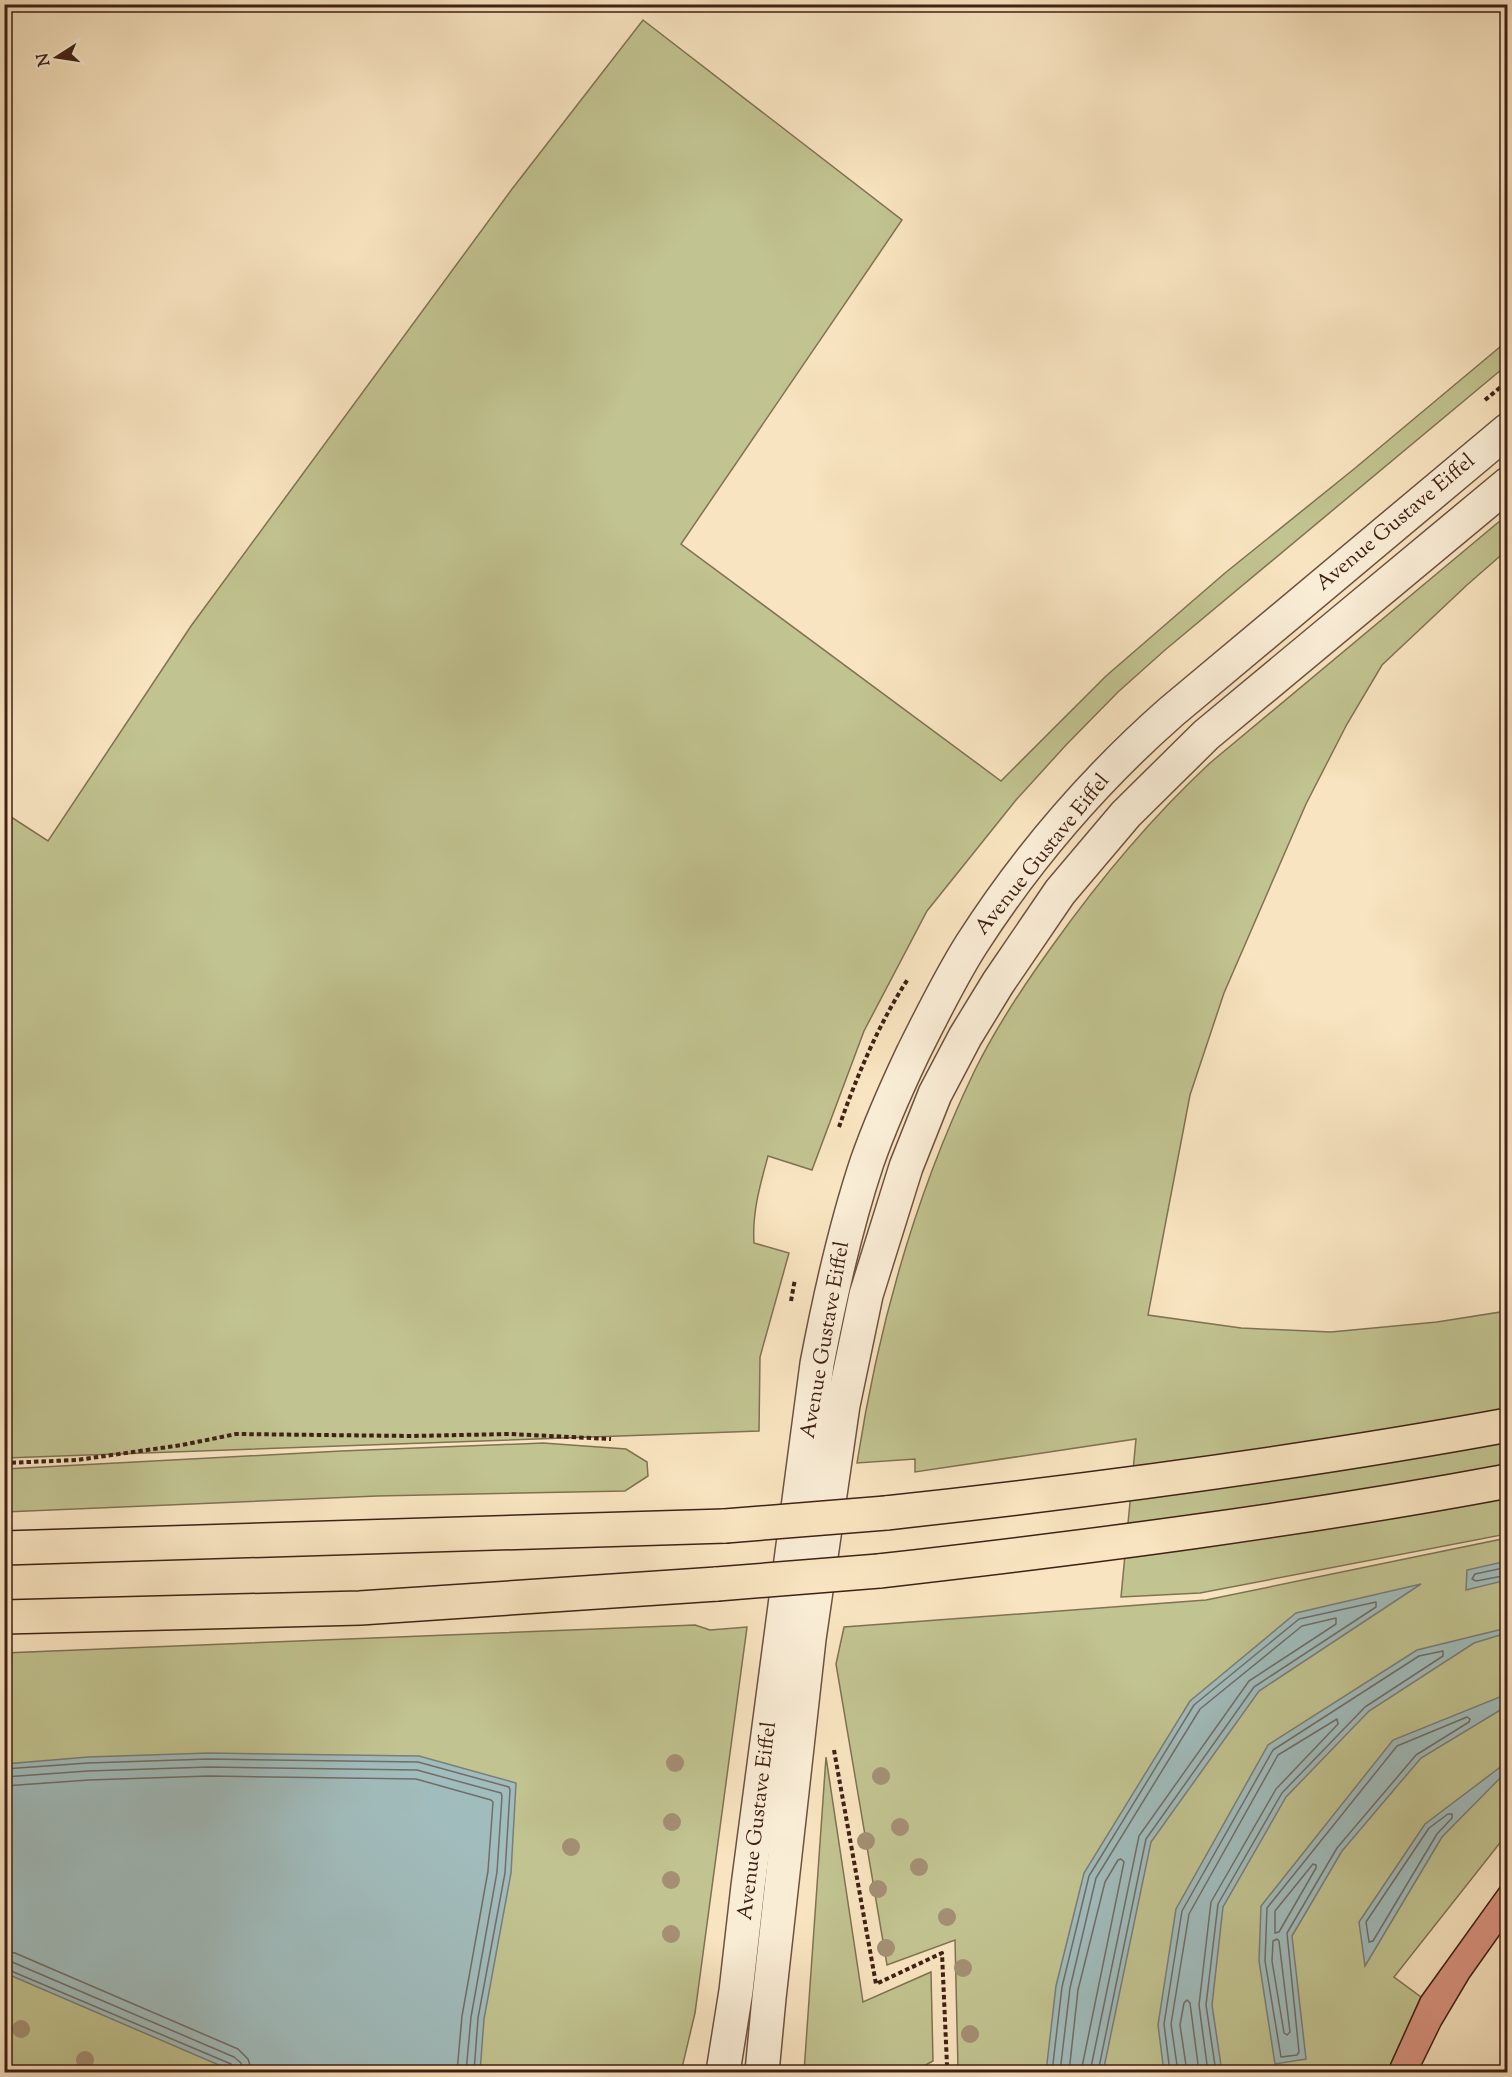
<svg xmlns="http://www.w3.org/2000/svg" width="1512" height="2077" font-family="'Sorts Mill Goudy',serif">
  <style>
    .green { fill: #c1c390; stroke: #807252; stroke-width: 1.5 }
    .water { fill: #a1bcbc; stroke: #7a7e79; stroke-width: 1.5 }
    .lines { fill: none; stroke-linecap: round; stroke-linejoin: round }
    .shore { stroke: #706e68; stroke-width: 1.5 }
    .building { fill: #d89380; stroke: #402115; stroke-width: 1.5 }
    .minor-casing { stroke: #6e5240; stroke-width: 36 }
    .highway-casing { stroke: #402115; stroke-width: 36 }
    .path { stroke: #402115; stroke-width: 4; stroke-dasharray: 4.5 3; stroke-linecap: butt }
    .minor { stroke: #faedd6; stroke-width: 33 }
    .highway { stroke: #f8e4c0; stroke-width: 33 }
    .highway-bridge-casing { stroke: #402115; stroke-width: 36; stroke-linecap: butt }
    .highway-bridge { stroke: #f8e4c0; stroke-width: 33 }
    .tree { fill: #a48f73 }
    .labels { text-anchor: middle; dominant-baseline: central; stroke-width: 5; stroke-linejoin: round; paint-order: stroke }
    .street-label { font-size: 21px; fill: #402115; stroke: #faedd6 }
  </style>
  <rect width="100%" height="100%" fill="#f8e4c0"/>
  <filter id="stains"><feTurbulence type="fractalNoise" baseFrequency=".00333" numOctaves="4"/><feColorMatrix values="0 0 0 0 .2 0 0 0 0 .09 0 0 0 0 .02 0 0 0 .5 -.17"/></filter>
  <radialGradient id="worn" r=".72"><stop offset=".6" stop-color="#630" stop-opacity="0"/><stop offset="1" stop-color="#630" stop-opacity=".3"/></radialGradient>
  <!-- green -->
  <g class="green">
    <path d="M643 20 902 220 681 544 1001 781 1106 676 1225 573 1354 469 1507 341V365L1165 650 1118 692 1066 745 1016 800 927 911 864 1031 812 1170 768 1156C760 1185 752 1213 754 1243L789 1253 760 1357 759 1431 5 1458V813L48 841 191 626 512 189Z"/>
    <path d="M1507 515V550L1467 585 1382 665 1347 724 1306 804 1224 993 1190 1095 1148 1315 1241 1328 1331 1332 1437 1322 1507 1311V1534L1200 1593 1121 1597 1136 1439 915 1472V1459L857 1463C878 1327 914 1197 974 1072 996 1027 1024 985 1053 945 1100 879 1151 818 1210 763Z"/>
    <path d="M543 1443 626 1449 647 1462 648 1476 625 1491 377 1496 5 1512V1469L341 1451Z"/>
    <path d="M1507 1538V1834L1394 1977 1421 1997 1387 2072H954L958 2069 955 1940 887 1965 836 1664 844 1627 1206 1600Z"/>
    <path d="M695 1625 710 1630 747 1627 695 2013 681 2072H5L4 1653Z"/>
    <path d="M826 1757 863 2002 931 1972 933 2061 913 2072H804Z"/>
  </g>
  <!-- water -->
  <g class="water">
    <path d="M1507 1561V1580L1466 1590 1467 1570Z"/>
    <path d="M1421 1584 1259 1691 1151 1842 1103 2072H1046L1056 1986 1084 1873 1190 1701 1296 1613Z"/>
    <path d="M1507 1628V1633L1474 1643 1369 1711 1286 1797 1223 1907 1212 2005 1222 2072H1164L1158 2025 1176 1909 1268 1745 1417 1650Z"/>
    <path d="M1507 1694V1706L1421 1758 1342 1851 1292 1936 1306 2059 1275 2064 1259 1961 1261 1906 1393 1740Z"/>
    <path d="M209 1753 419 1756 516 1783 511 1873 484 2019 480 2072H235L5 1973V1764L88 1757Z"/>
    <path d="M1507 1762V1771L1442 1837 1365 1966 1359 1922 1425 1824Z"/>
  </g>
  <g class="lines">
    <!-- shore -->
    <g class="shore">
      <path d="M1508 1567 1475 1574 1472 1579 1476 1581 1508 1575"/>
      <path d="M1467 1717 1470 1719 1469 1722 1416 1755 1337 1848 1287 1933 1299 2052 1297 2055 1281 2057 1265 1961 1267 1908 1397 1746Z"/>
      <path d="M4 1769 88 1763 209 1759 418 1762 509 1787 510 1790 505 1873 478 2018 474 2072"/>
      <path d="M4 1777 88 1771 209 1767 417 1770 501 1793 502 1796 497 1872 471 2017 466 2072"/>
      <path d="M4 1786 89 1780 209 1776 416 1779 491 1800 493 1802 488 1871 462 2016 457 2072"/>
      <path d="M1448 1814H1452V1818L1437 1834 1373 1941 1369 1942 1366 1922 1429 1828Z"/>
      <path d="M1313 1864 1316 1865V1868L1279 1932 1275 1933V1911Z"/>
      <path d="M1277 1939 1279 1941 1290 2032 1287 2035 1284 2033 1272 1961 1273 1941Z"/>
      <path d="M4 1951 15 1953 238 2049 248 2059 252 2072"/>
      <path d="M4 1960 12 1962 234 2057 241 2063 243 2072"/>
      <path d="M4 1968 231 2064 234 2068 235 2072"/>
      <path d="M1052 2072 1062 1987 1089 1876 1194 1705 1299 1619 1376 1602V1607L1254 1687 1146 1839 1098 2072"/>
      <path d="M1060 2072 1070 1988 1096 1878 1200 1709 1302 1626 1336 1618V1624L1249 1681 1139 1836 1090 2072"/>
      <path d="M1069 2072 1078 1990 1105 1882 1118 1860 1121 1859 1124 1862 1081 2072"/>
      <path d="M1170 2072 1164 2024 1182 1911 1273 1750 1419 1656 1443 1651V1656L1365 1707 1282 1793 1218 1904 1206 2005 1216 2072"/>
      <path d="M1178 2072 1171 2024 1189 1914 1278 1755 1337 1719 1338 1724 1276 1789 1211 1902 1199 2005 1208 2072"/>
      <path d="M1187 2072 1180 2025 1184 2003 1187 2000 1190 2003 1199 2072"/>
    </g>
  </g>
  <!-- building -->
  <path class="building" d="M1508 1876V1923L1469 1978 1441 2025 1418 2072H1387L1421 1997Z"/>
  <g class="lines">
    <defs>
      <g id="minor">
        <path d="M723 2072 736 1991 748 1886 817 1364C830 1296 845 1228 867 1162 880 1125 896 1089 913 1053 931 1017 949 980 971 945 1026 859 1095 779 1171 712L1508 430"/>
        <path d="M762 2072 769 1998 809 1639 843 1405 866 1295 906 1167 935 1094 965 1037 998 983 1060 892 1126 814 1206 735 1508 484"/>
      </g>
      <g id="highway">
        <path d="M886 1513C1095 1490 1301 1463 1508 1425"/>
        <path d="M4 1548 725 1526"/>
        <path d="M879 1571C1089 1547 1299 1520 1508 1481"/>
        <path d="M4 1617 360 1608 717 1584"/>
      </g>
    </defs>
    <!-- minor casing -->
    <use href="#minor" class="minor-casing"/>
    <!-- highway casing -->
    <use href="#highway" class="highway-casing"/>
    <!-- path -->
    <g class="path">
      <path d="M1485 400 1508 381"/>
      <path d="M4 831 13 819"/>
      <path d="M839 1127C856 1078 879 1023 908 979"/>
      <path d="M791 1301 795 1279"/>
      <path d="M4 1463 77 1460 182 1445 236 1434 411 1436 510 1434 611 1439"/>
      <path d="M834 1750 876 1984 942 1953 947 2065 933 2072"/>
    </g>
    <!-- minor -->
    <use href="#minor" class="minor"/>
    <!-- highway -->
    <use href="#highway" class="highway"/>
    <defs>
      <g id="highway-bridge">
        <path d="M725 1526 886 1513"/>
        <path d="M717 1584 879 1571"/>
      </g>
    </defs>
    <!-- highway-bridge casing -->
    <use href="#highway-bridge" class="highway-bridge-casing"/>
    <!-- highway-bridge -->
    <use href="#highway-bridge" class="highway-bridge"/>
  </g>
  <!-- trees -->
  <g class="tree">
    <circle cx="675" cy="1763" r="9"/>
    <circle cx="881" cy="1776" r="9"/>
    <circle cx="672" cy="1822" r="9"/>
    <circle cx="900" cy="1827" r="9"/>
    <circle cx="866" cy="1841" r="9"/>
    <circle cx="571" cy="1847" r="9"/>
    <circle cx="919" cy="1867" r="9"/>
    <circle cx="671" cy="1880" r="9"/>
    <circle cx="878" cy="1889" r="9"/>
    <circle cx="947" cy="1917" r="9"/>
    <circle cx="671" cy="1934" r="9"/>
    <circle cx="886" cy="1948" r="9"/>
    <circle cx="963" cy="1968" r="9"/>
    <circle cx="21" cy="2029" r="9"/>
    <circle cx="970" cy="2034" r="9"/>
    <circle cx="85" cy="2060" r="9"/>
  </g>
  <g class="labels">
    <!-- street labels -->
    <g class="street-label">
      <text transform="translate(1396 523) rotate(-40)">Avenue Gustave Eiffel</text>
      <text transform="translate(1043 855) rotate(-51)">Avenue Gustave Eiffel</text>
      <text transform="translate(826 1340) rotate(-80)">Avenue Gustave Eiffel</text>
      <text transform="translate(758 1821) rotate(-83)">Avenue Gustave Eiffel</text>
    </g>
  </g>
  <!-- margin -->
  <rect width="1512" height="2077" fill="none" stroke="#f8e4c0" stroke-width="24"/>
  <rect x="6" y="6" width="1500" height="2065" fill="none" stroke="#402115" stroke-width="3"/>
  <rect x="12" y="12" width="1488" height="2053" fill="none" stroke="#402115" stroke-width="1.5"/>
  <!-- north arrow -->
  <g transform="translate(57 57) rotate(258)" stroke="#faedd6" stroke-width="4.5" paint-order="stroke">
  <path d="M0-4.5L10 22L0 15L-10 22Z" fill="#402115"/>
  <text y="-9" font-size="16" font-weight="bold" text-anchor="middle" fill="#402115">N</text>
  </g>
  <rect width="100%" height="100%" filter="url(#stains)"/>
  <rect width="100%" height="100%" fill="url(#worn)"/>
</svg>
